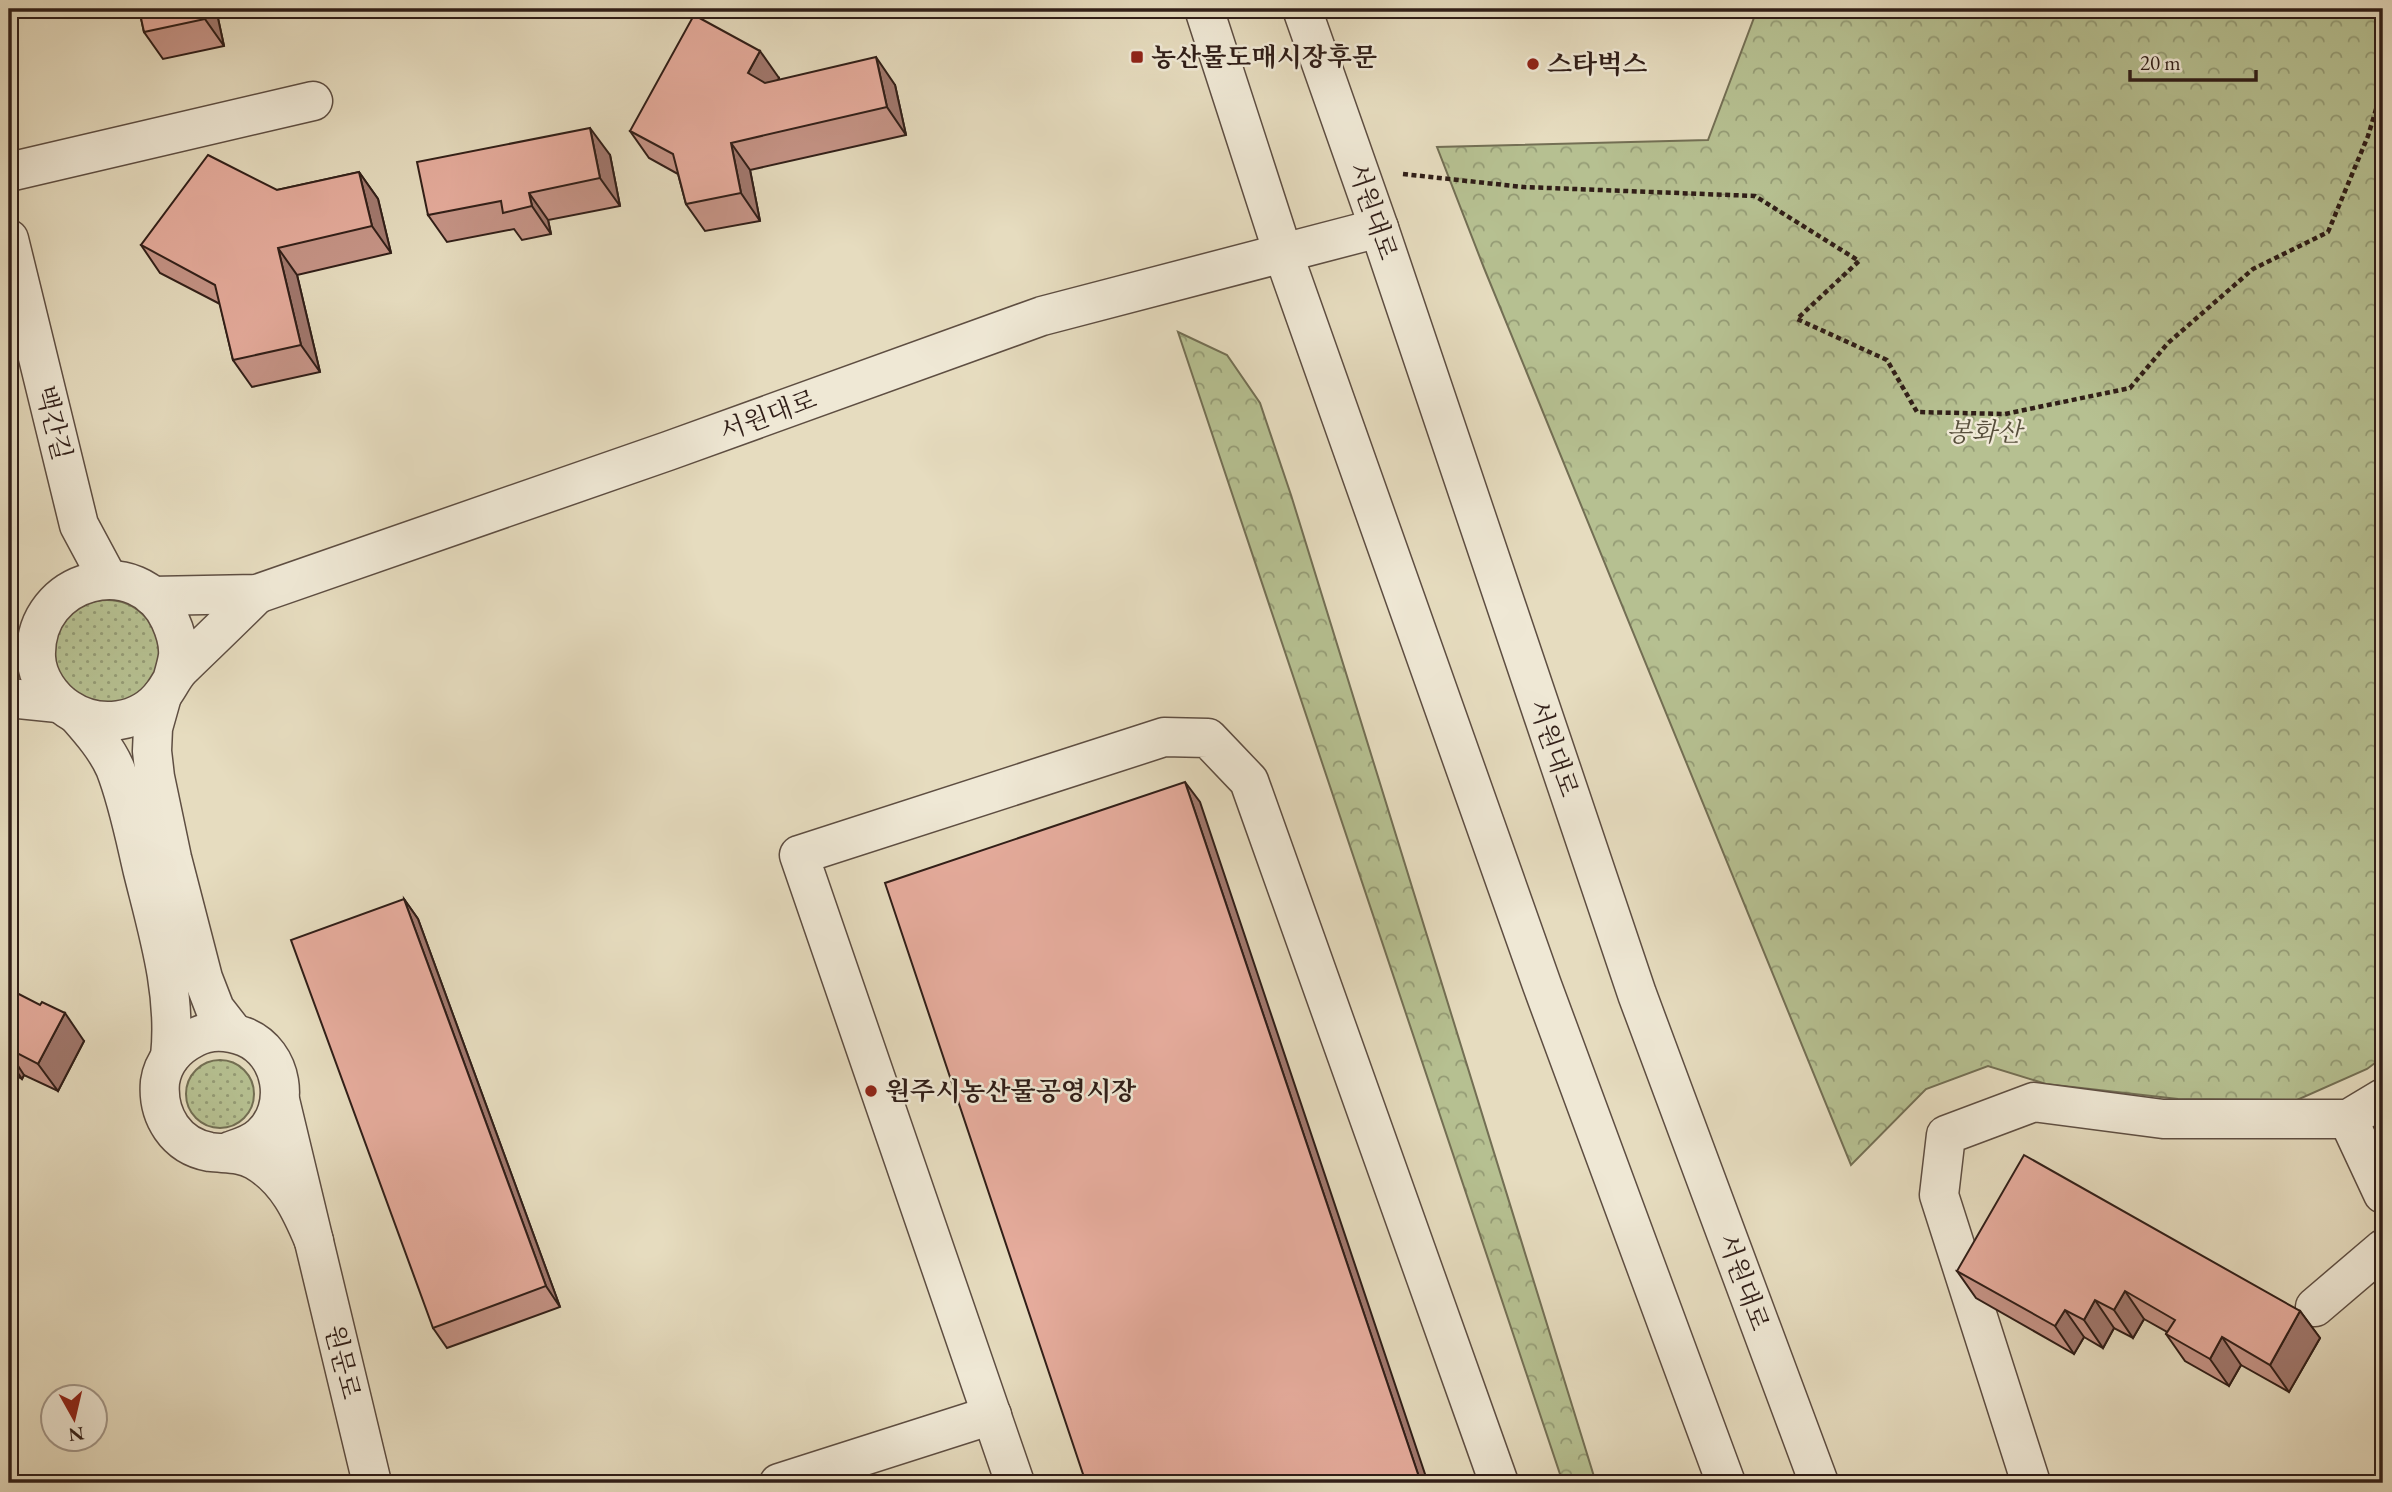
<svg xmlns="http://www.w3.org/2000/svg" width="2392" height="1492" font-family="'EB Garamond','Noto Serif KR',serif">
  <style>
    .grass { fill: url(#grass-dots); stroke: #736f54; stroke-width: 2 }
    .forest { fill: url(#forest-crowns); stroke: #736f54; stroke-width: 2 }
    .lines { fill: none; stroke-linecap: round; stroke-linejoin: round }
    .minor-casing { stroke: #5e4e42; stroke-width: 41 }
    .path { stroke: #301e18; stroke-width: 4.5; stroke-dasharray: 5 3.5; stroke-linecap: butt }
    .minor { stroke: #efe8d5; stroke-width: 38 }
    .wall { fill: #c69487; stroke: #301e18; stroke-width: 2 }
    .shaded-wall { fill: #a1786e; stroke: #301e18; stroke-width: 2 }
    .building { fill: #e6ac9d; stroke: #301e18; stroke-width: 2 }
    .poi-dot { fill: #8f2418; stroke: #efe8d5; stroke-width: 2.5 }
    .labels { text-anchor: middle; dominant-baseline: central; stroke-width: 5; stroke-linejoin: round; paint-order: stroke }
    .poi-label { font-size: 26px; font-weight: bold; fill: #301e18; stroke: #efe8d5; text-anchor: start }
    .street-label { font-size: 26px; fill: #301e18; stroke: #efe8d5 }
    .park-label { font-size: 26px; font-style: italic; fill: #584f3c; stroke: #efe8d5 }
  </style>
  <defs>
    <pattern id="grass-dots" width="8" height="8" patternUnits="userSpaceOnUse" patternTransform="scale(1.75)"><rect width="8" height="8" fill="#b6c091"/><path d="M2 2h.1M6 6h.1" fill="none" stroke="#949b75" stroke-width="1.8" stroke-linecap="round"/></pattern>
    <pattern id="forest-crowns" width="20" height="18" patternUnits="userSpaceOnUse" patternTransform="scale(1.75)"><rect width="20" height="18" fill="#b6c091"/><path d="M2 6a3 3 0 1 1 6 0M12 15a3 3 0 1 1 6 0" fill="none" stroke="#949b75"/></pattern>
  </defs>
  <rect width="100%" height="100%" fill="#e6dcbf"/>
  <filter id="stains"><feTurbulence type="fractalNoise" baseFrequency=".00286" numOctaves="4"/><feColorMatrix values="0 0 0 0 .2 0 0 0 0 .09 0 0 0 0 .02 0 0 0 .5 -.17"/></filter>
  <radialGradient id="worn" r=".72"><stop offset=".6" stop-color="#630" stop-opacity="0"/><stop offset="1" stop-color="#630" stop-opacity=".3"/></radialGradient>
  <!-- grass -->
  <g class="grass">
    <circle cx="107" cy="652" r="52"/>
    <circle cx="220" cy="1094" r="34"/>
  </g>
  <!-- forest -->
  <g class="forest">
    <path d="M1742 9H2383V1057L2367 1069 2297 1100 2178 1099 2046 1084 1988 1066 1926 1089 1851 1165 1484 268 1437 147 1708 140 1755 15Z"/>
    <path d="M1178 332 1227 355 1260 403 1291 495 1596 1483H1563Z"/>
  </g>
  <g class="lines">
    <defs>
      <g id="minor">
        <path d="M1204 9 1283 253 1542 985 1726 1483"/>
        <path d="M1302 9 1379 228 1637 994 1819 1483"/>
        <path d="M9 172 313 101"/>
        <path d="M9 239 79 525 108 579"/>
        <path d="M152 596 257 594 668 451 1042 316 1379 228"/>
        <path d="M173 677C175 670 177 663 178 656 179 643 175 631 170 620 139 551 33 577 36 657 37 678 51 698 68 709 98 729 141 724 163 694 170 685 173 676 181 668 207 643 232 619 257 594"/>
        <path d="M162 696 153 728 152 751 155 777 172 858 203 978 215 1009 233 1032"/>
        <path d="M9 698 58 703"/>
        <path d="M78 716C92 732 106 748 115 768 128 801 135 838 143 872 158 932 177 994 170 1057"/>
        <path d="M280 1100 372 1483"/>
        <path d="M2348 1119 2383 1194"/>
        <path d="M230 1151C242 1147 253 1144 262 1135 292 1107 283 1053 245 1037 229 1031 210 1029 194 1038 176 1047 163 1062 160 1082 157 1116 176 1146 210 1152 226 1154 241 1152 256 1161 287 1179 301 1210 314 1241"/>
        <path d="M2315 1307 2383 1249"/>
        <path d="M779 1483 992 1415"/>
        <path d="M1015 1483 799 855 1164 737 1208 738 1249 781 1499 1483"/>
        <path d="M2031 1483 1939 1195 1946 1135 2034 1102 2163 1119H2348L2383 1098"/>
      </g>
    </defs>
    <!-- minor casing -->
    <use href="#minor" class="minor-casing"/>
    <!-- path -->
    <path class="path" d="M1403 174 1523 187 1755 196 1859 261 1797 319 1887 360 1917 412 2005 414 2130 388 2168 343 2253 269 2328 232 2368 136 2383 86"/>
    <!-- minor -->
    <use href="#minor" class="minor"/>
  </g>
  <!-- wall -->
  <g class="wall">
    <path d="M139 9H216L224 46 163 59 144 32Z"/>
    <path d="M779 78V80L895 85 906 135 750 170 760 221 705 231 686 204 678 174 649 158 630 131Z"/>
    <path d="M610 155 620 206 548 220 551 234 522 240 514 229 447 242 428 215Z"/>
    <path d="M359 172 378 199 391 253 297 275 320 372 252 387 233 360 220 304 160 273 141 245 277 190Z"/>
    <path d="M404 899 418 919 560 1307 447 1348 433 1328Z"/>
    <path d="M9 989 84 1041 58 1091 24 1075 22 1079 9 1072Z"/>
    <path d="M1957 1271 2300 1311 2320 1338 2289 1392 2241 1365 2229 1386 2185 1361 2166 1334 2167 1332 2144 1319 2133 1338 2114 1328 2103 1348 2084 1337 2074 1354 1976 1298Z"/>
  </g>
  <!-- shaded-wall -->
  <g class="shaded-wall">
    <path d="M203 9H216L224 46 205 19Z"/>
    <path d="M760 51 779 78 767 100 748 73Z"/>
    <path d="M876 57 895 85 906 135 887 107Z"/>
    <path d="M590 128 610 155 620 206 600 178Z"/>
    <path d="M731 143 750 170 760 221 741 193Z"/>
    <path d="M359 172 378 199 391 253 372 226Z"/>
    <path d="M529 193 548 220 551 234 532 206Z"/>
    <path d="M278 248 297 275 320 372 301 345Z"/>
    <path d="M1185 782 1200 802 1428 1483H1421Z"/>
    <path d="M404 899 418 919 560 1307 546 1286Z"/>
    <path d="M65 1013 84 1041 58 1091 38 1064Z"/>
    <path d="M9 1052 24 1075 22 1079 9 1060Z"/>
    <path d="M2125 1291 2144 1319 2133 1338 2114 1310Z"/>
    <path d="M2095 1300 2114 1328 2103 1348 2084 1320Z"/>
    <path d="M2065 1310 2084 1337 2074 1354 2055 1326Z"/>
    <path d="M2300 1311 2320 1338 2289 1392 2270 1365Z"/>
    <path d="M2222 1337 2241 1365 2229 1386 2210 1359Z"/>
  </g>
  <!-- building -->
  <g class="building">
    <path d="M139 9H203L205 19 144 32Z"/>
    <path d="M694 15 760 51 748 73 765 83 876 57 887 107 731 143 741 193 686 204 673 154 630 131Z"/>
    <path d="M590 128 600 178 529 193 532 206 503 213 501 201 428 215 417 162Z"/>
    <path d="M208 155 277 190 359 172 372 226 278 248 301 345 233 360 215 285 141 245Z"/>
    <path d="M1185 782 1421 1483H1086L885 883Z"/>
    <path d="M404 899 546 1286 433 1328 291 940Z"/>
    <path d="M9 989 40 1005 42 1002 65 1013 38 1064 9 1049Z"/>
    <path d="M2024 1155 2300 1311 2270 1365 2222 1337 2210 1359 2166 1334 2175 1320 2125 1291 2114 1310 2095 1300 2084 1320 2065 1310 2055 1326 1957 1271Z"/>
  </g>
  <!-- markers -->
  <g class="poi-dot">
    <rect x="1130" y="50" width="14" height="14" rx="3.5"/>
    <circle cx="1533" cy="64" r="7"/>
    <circle cx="871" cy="1091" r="7"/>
  </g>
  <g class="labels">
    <!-- poi labels -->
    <g class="poi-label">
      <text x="1151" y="57">농산물도매시장후문</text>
      <text x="1547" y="64">스타벅스</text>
      <text x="885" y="1091">원주시농산물공영시장</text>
    </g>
    <!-- street labels -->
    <g class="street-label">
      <text transform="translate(1373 211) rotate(71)">서원대로</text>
      <text transform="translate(768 415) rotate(-20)">서원대로</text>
      <text transform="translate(54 423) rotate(76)">백간길</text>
      <text transform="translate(1554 748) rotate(71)">서원대로</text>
      <text transform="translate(1744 1282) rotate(70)">서원대로</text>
      <text transform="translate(343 1362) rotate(76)">원문로</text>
    </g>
    <!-- park labels -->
    <g class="park-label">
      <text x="1984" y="432">봉화산</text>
    </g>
  </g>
  <!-- margin -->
  <rect width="2392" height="1492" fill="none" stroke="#e6dcbf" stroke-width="35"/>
  <rect x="10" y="10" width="2371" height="1471" fill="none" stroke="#301e18" stroke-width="3.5"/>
  <rect x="18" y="18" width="2357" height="1457" fill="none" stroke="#301e18" stroke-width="2"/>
  <!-- north arrow -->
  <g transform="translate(74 1418) rotate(172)"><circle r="33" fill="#efe8d5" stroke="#a39789" stroke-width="2"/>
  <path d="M0-5L12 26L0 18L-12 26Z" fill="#8f2418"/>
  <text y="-10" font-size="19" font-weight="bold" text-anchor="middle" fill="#301e18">N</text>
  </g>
  <!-- scale -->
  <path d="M2130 70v10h126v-10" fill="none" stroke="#301e18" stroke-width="3.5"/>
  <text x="2140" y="70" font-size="21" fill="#301e18" stroke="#efe8d5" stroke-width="5" paint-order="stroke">20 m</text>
  <rect width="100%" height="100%" filter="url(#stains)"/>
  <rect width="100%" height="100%" fill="url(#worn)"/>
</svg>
